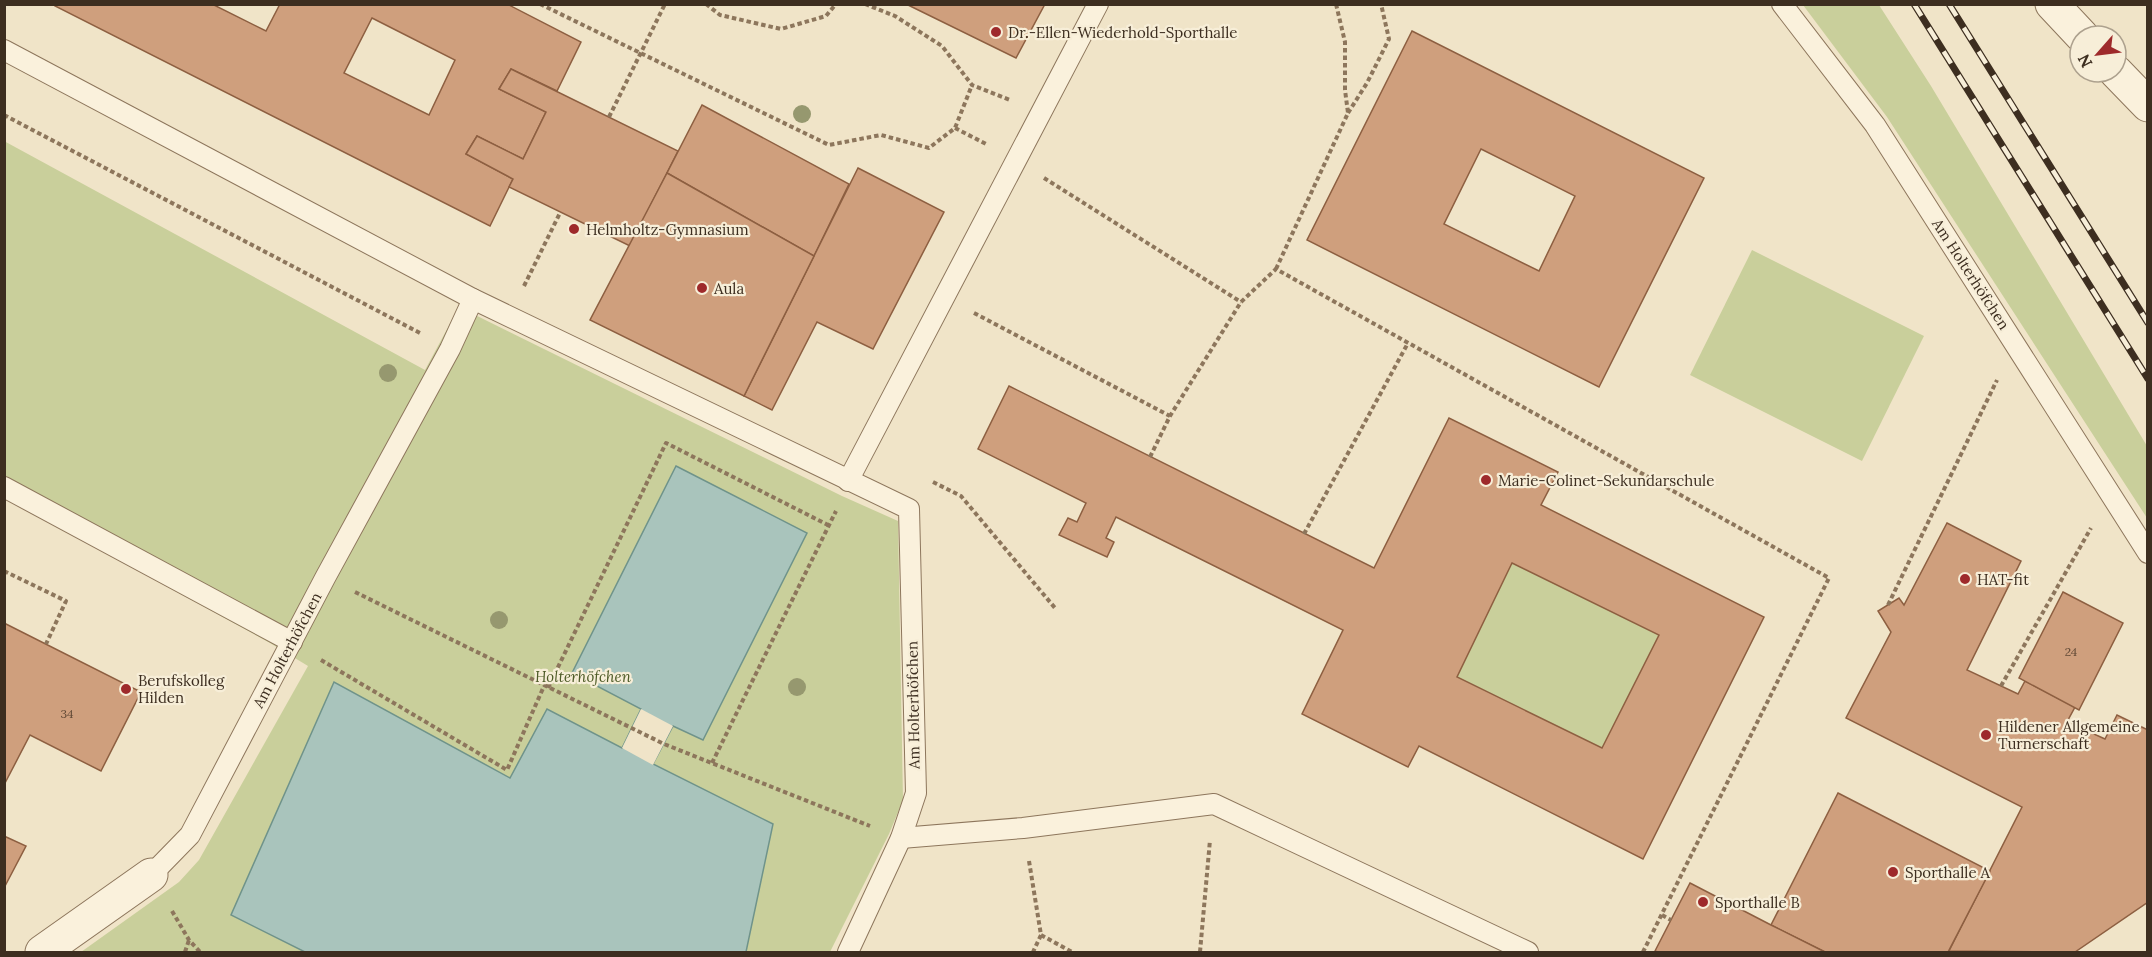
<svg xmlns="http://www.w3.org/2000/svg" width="2152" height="957" font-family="Lora,serif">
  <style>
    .green { fill: #c9cf9b }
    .water { fill: #a9c4bc; stroke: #6f938a; stroke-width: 1.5 }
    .pier { fill: #f0e4c8 }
    .building { fill: #cf9f7d; stroke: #8d5f41; stroke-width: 1.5; fill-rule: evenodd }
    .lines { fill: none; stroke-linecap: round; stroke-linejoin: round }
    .lane-casing { stroke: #8d765c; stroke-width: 22 }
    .street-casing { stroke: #8d765c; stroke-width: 35 }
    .path { stroke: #8d765c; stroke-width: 4; stroke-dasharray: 4.5 3; stroke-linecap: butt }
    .lane { stroke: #faf1dc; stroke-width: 20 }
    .street { stroke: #faf1dc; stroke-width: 33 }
    .rail-casing { stroke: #3d2e20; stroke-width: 7 }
    .rail { stroke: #f7eed8; stroke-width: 4.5; stroke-dasharray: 14; stroke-linecap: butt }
    .tree { fill: #96986f }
    .poi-dot { fill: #9e2a2b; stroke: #f7eed8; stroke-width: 2 }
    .labels { text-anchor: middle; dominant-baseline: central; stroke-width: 4.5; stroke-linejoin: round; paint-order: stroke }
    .number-label { font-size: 12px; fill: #624a37 }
    .poi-label { font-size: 15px; fill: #3d2e20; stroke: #f7eed8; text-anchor: start }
    .street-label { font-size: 15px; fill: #3d2e20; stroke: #f7eed8 }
    .park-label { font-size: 15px; font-style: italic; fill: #4d5a26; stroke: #f7eed8 }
  </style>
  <rect width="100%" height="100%" fill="#f0e4c8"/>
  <!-- green -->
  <g class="green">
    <path d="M1803 5H1879L1931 86 2147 446V518L1887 117Z"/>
    <path d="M4 141 425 370 459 307 842 496 898 521 903 800 889 834 830 952H81L179 882 199 860 308 666 270 643 5 498Z"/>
    <path d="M1752 250 1924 336 1862 461 1690 375Z"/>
    <path d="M1512 563 1659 635 1602 748 1457 677Z"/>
  </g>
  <!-- water -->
  <path class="water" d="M676 466 807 533 703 740 673 726 653 764 773 824 746 952H305L231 915 334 682 510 778 547 709 622 748 641 709 572 673Z"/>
  <!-- pier -->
  <path class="pier" d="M641 709 673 726 653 765 622 748Z"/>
  <!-- building -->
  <g class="building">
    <path d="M56 4H212L266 31 280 4H507L581 42 557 91 511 69 499 89 546 112 523 159 477 136 466 154 513 179 490 226 55 6ZM372 18 455 60 429 115 344 73Z"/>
    <path d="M906 4H1045L1016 58Z"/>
    <path d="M1412 31 1704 178 1599 387 1307 240ZM1481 149 1575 196 1539 271 1444 224Z"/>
    <path d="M511 69 678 151 630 246 509 187 513 179 466 154 477 136 523 159 546 112 499 89Z"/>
    <path d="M702 105 849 184 814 256 667 173Z"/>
    <path d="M858 168 944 212 873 349 817 322 772 410 744 396Z"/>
    <path d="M667 173 814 256 744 396 590 320Z"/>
    <path d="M1009 386 1374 568 1449 418 1558 472 1541 505 1764 617 1643 859 1419 746 1408 767 1302 714 1343 630 1116 517 1106 538 1114 542 1107 557 1059 535 1068 518 1077 522 1086 503 978 449ZM1512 563 1659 635 1602 748 1457 677Z"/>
    <path d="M1947 523 2021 561 1967 670 2018 694 2025 681 2075 707 2067 722 2105 739 2117 715 2148 730V902L2075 952 1949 951 2022 807 1846 718 1891 632 1878 611 1899 598 1904 605Z"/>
    <path d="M2063 592 2123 623 2079 710 2019 678Z"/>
    <path d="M4 623 141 692 101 771 30 735 4 785Z"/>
    <path d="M1838 793 1990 871 1948 952H1825L1771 925Z"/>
    <path d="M4 836 26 846 4 888Z"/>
    <path d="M1690 883 1771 925 1825 952H1658L1655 951Z"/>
  </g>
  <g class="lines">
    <defs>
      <g id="lane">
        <path d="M1782 4 1875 125 2148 553"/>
        <path d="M4 50 473 299 909 509 916 793 901 838 848 952"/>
        <path d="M848 481 1098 4"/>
        <path d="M4 487 292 642"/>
        <path d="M901 838 1023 828 1214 804 1528 952"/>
        <path d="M151 875 190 835 325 578 450 349 473 299"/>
      </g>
      <g id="street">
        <path d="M2052 4 2082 36"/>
        <path d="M2116 72 2148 105"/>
        <path d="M42 952 151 875"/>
      </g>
    </defs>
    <!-- lane casing -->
    <use href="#lane" class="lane-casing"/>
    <!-- street casing -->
    <use href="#street" class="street-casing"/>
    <!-- path -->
    <g class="path">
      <path d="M540 4 829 145 881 135 929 148 955 128 972 85"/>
      <path d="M706 4 720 15 781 29 826 16 836 4"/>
      <path d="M865 4 895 16 942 46 972 85 1010 100"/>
      <path d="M1348 113 1367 83 1389 39 1381 4"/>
      <path d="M4 115 420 333"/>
      <path d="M609 117 665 4"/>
      <path d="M955 128 986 144"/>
      <path d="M1044 178 1241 302"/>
      <path d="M1276 269 1348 113 1345 90V42L1336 4"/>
      <path d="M524 286 560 213"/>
      <path d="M974 313 1170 416"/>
      <path d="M1150 457 1170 416 1241 302 1276 269 1829 578 1643 952"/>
      <path d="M933 482 961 496 1055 608"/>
      <path d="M1304 534 1408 343"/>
      <path d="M4 571 66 601 46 644"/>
      <path d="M355 592 664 744 870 826"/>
      <path d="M1888 605 1997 380"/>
      <path d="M321 660 507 770 544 686"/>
      <path d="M2001 686 2091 528"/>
      <path d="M548 688 666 443 830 526"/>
      <path d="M712 763 836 511"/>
      <path d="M1029 861 1041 935 1033 952"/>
      <path d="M172 911 189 940 200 952"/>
      <path d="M1662 915 1671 920"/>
      <path d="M1041 935 1072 952"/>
      <path d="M185 952 189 940"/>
      <path d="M1200 952 1210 840"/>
    </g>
    <!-- lane -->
    <use href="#lane" class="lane"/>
    <!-- street -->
    <use href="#street" class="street"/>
    <defs>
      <g id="rail">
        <path d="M1914 4 2148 379"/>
        <path d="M1949 4 2148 323"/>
      </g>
    </defs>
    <!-- rail casing -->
    <use href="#rail" class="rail-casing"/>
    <!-- rail -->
    <use href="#rail" class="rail"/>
  </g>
  <!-- trees -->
  <g class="tree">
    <circle cx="802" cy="114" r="9"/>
    <circle cx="388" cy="373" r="9"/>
    <circle cx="499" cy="620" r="9"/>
    <circle cx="797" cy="687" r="9"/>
  </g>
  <!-- markers -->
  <g class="poi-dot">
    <circle cx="996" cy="32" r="6"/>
    <circle cx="574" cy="229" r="6"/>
    <circle cx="702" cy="288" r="6"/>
    <circle cx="1486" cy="480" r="6"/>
    <circle cx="1965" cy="579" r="6"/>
    <circle cx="126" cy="689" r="6"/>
    <circle cx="1986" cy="735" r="6"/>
    <circle cx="1893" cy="872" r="6"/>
    <circle cx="1703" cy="902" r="6"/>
  </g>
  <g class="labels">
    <!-- number labels -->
    <g class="number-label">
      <text x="2071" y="651">24</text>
      <text x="67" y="713">34</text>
    </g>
    <!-- poi labels -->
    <g class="poi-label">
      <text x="1008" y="32">Dr.-Ellen-Wiederhold-Sporthalle</text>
      <text x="586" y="229">Helmholtz-Gymnasium</text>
      <text x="714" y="288">Aula</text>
      <text x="1498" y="480">Marie-Colinet-Sekundarschule</text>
      <text x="1977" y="579">HAT-fit</text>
      <text x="138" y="680">Berufskolleg<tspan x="138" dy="17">Hilden</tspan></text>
      <text x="1998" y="726">Hildener Allgemeine<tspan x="1998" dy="17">Turnerschaft</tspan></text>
      <text x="1905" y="872">Sporthalle A</text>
      <text x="1715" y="902">Sporthalle B</text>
    </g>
    <!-- street labels -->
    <g class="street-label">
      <text transform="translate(1971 274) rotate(57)">Am Holterhöfchen</text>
      <text transform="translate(287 650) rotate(-62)">Am Holterhöfchen</text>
      <text transform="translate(913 705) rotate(-91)">Am Holterhöfchen</text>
    </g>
    <!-- park labels -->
    <g class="park-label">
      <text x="583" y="676">Holterhöfchen</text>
    </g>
  </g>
  <!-- border -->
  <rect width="2152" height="957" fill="none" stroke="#3d2e20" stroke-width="12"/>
  <!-- north arrow -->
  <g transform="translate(2098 54) rotate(242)"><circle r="28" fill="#f7eed8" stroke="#ada18e" stroke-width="1.5"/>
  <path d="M0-4.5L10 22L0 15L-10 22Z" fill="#9e2a2b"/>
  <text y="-9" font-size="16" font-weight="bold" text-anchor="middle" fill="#3d2e20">N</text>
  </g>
</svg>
